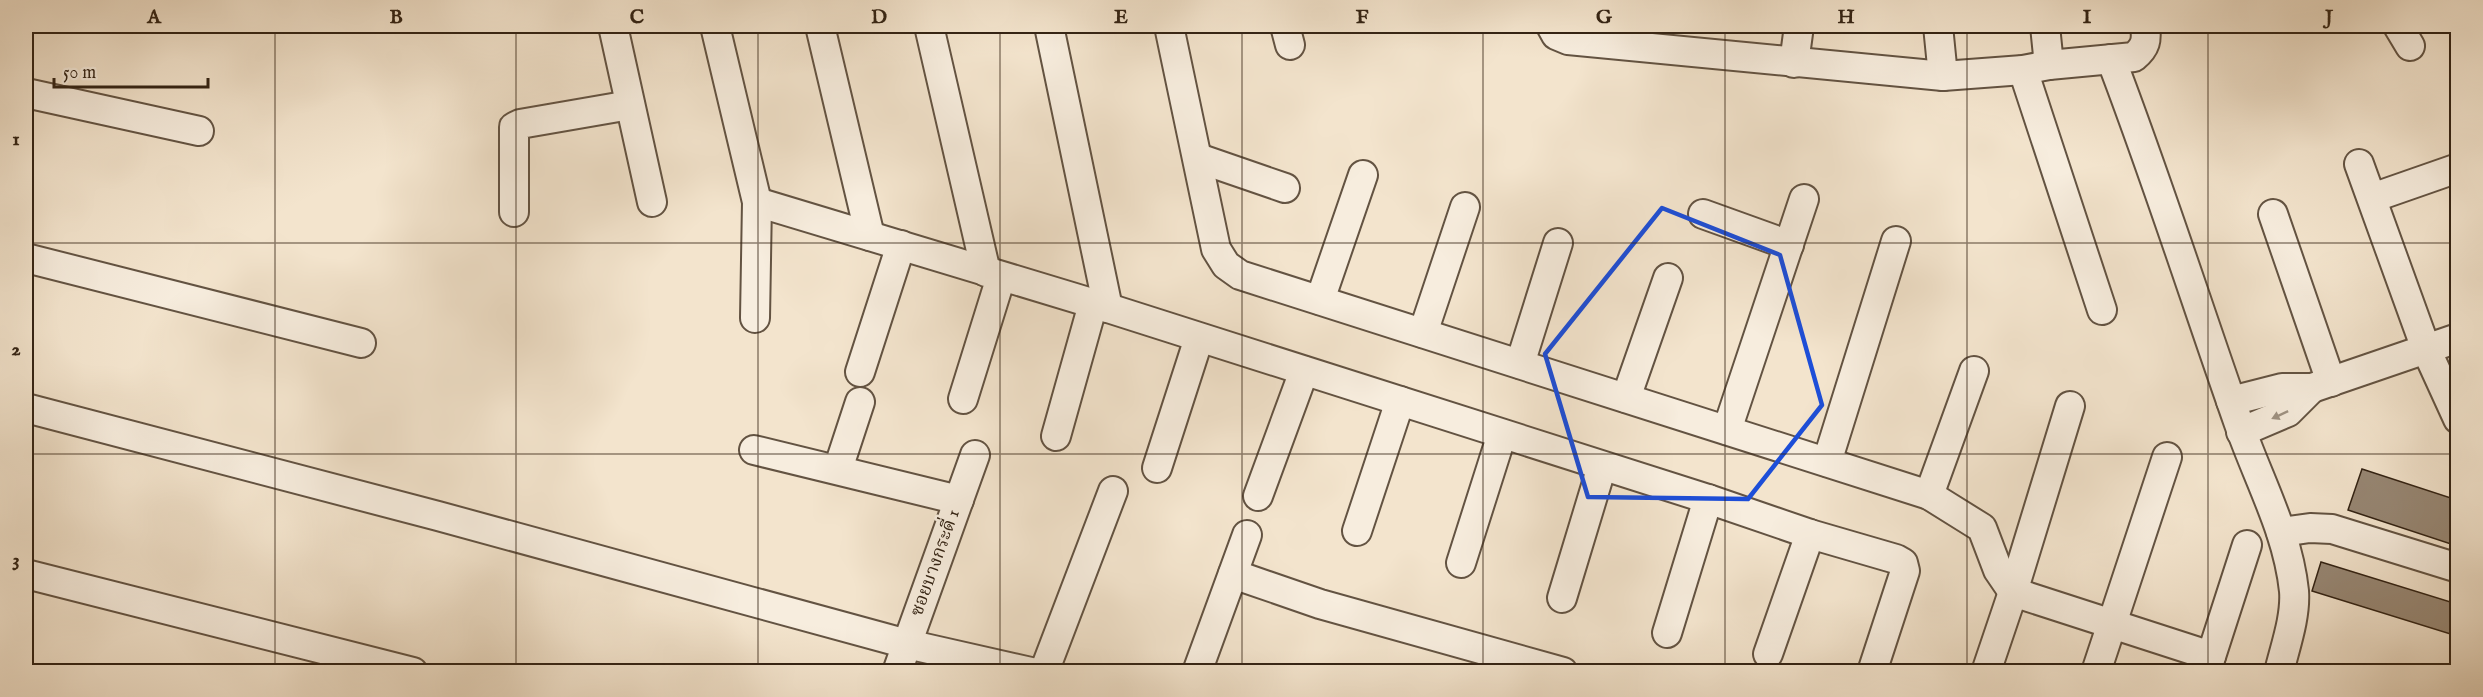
<svg xmlns="http://www.w3.org/2000/svg" width="2483" height="697" font-family="'IM FELL English','Noto Serif Thai',serif">
  <style>
    .building { fill: #978774; stroke: #332314; stroke-width: 1.5 }
    .lines { fill: none; stroke-linecap: round; stroke-linejoin: round }
    .minor-casing { stroke: #635342; stroke-width: 32 }
    .minor { stroke: #f7edde; stroke-width: 28 }
    .oneway { fill: #9f9283 }
    .marked { fill: none; stroke: #1d4ed8; stroke-width: 4.5; stroke-linejoin: round }
    .grid { fill: none; stroke: #332314; stroke-width: 1.5; stroke-opacity: 0.55 }
    .labels { text-anchor: middle; dominant-baseline: central; stroke-width: 5; stroke-linejoin: round; paint-order: stroke }
    .street-label { font-size: 18px; fill: #332314; stroke: #f7edde }
    .neatline { fill: none; stroke: #332314; stroke-width: 2 }
    .grid-label { font-size: 20px; text-anchor: middle; font-weight: bold; fill: #332314 }
  </style>
  <rect width="100%" height="100%" fill="#f3e4cd"/>
  <filter id="stains"><feTurbulence type="fractalNoise" baseFrequency=".00333" numOctaves="4"/><feColorMatrix values="0 0 0 0 .2 0 0 0 0 .09 0 0 0 0 .02 0 0 0 .5 -.17"/></filter>
  <radialGradient id="worn" r=".72"><stop offset=".6" stop-color="#630" stop-opacity="0"/><stop offset="1" stop-color="#630" stop-opacity=".3"/></radialGradient>
  <!-- building -->
  <g class="building">
    <path d="M2362 469 2457 500V546L2348 510Z"/>
    <path d="M2321 562 2457 604V636L2312 591Z"/>
  </g>
  <g class="lines">
    <defs>
      <g id="minor">
        <path d="M613 26 652 202"/>
        <path d="M715 26 757 202 755 318"/>
        <path d="M820 26 870 236"/>
        <path d="M929 26 986 272"/>
        <path d="M1049 26 1108 308"/>
        <path d="M1169 26 1216 249 1226 265 1240 275 1929 495 1982 528 1998 570 2013 592 2211 656"/>
        <path d="M1285 26 1290 45"/>
        <path d="M1551 26 1556 35 1568 40 1943 76 2023 70 2049 65 2134 57C2146 47 2147 40 2145 26"/>
        <path d="M1938 26 1943 76"/>
        <path d="M2045 26 2049 65"/>
        <path d="M2398 26 2410 46"/>
        <path d="M2111 59C2157 179 2196 302 2239 424 2258 479 2288 532 2294 591 2296 617 2285 647 2279 672"/>
        <path d="M1794 63 1799 26"/>
        <path d="M2023 70 2102 310"/>
        <path d="M26 93 199 131"/>
        <path d="M1198 158 1285 188"/>
        <path d="M2359 164 2426 349 2458 419"/>
        <path d="M2372 198 2458 168"/>
        <path d="M757 202 1108 308 1708 499 1810 534 1896 559 1903 563 1905 571 1872 672"/>
        <path d="M514 212V127L520 124 630 105"/>
        <path d="M1703 214 1789 245"/>
        <path d="M2273 214 2331 382"/>
        <path d="M26 258 361 343"/>
        <path d="M1320 300 1363 175"/>
        <path d="M1423 333 1465 207"/>
        <path d="M1520 364 1558 243"/>
        <path d="M860 372 901 245"/>
        <path d="M1626 398 1668 278"/>
        <path d="M963 399 1001 277"/>
        <path d="M2231 401 2282 388H2312L2458 338"/>
        <path d="M26 408 438 516 907 644 1031 672"/>
        <path d="M1727 430 1804 199"/>
        <path d="M2241 432 2288 412 2312 388"/>
        <path d="M1056 436 1093 304"/>
        <path d="M754 450 959 500"/>
        <path d="M1827 462 1896 241"/>
        <path d="M1157 468 1199 338"/>
        <path d="M838 469 860 402"/>
        <path d="M1929 495 1974 371"/>
        <path d="M1258 496 1304 371"/>
        <path d="M1357 531 1400 401"/>
        <path d="M2281 532 2310 528 2332 529 2458 568"/>
        <path d="M1461 563 1502 434"/>
        <path d="M26 574 413 672"/>
        <path d="M1233 574 1320 604 1563 672"/>
        <path d="M1562 598 1602 466"/>
        <path d="M1667 633 1708 499"/>
        <path d="M1768 654 1810 534"/>
        <path d="M897 672 975 455"/>
        <path d="M1044 672 1113 491"/>
        <path d="M1197 672 1247 535"/>
        <path d="M1986 672 2013 592 2070 406"/>
        <path d="M2096 672 2167 457"/>
        <path d="M2206 672 2247 545"/>
      </g>
    </defs>
    <!-- minor casing -->
    <use href="#minor" class="minor-casing"/>
    <!-- minor -->
    <use href="#minor" class="minor"/>
  </g>
  <!-- one-way arrows -->
  <defs><path id="oneway-solid" d="M-6-.8H1V-3.2L6.5 0L1 3.2V.8H-6Z" transform="scale(1.5)"/></defs>
  <use class="oneway" href="#oneway-solid" transform="translate(2280 415) rotate(155)"/>
  <!-- marked area -->
  <path class="marked" d="M1662 208 1780 255 1822 405 1748 499 1588 497 1545 354Z"/>
  <!-- grid -->
  <path class="grid" d="M275 26V672M516 26V672M758 26V672M1000 26V672M1242 26V672M1483 26V672M1725 26V672M1967 26V672M2208 26V672M26 243H2458M26 454H2458"/>
  <g class="labels">
    <!-- street labels -->
    <g class="street-label">
      <text transform="translate(936 563) rotate(-70)">ซอยบางกระดี่ 1</text>
    </g>
  </g>
  <!-- margin -->
  <rect width="2483" height="697" fill="none" stroke="#f3e4cd" stroke-width="66"/>
  <!-- scale -->
  <path d="M54 78v9h154v-9" fill="none" stroke="#332314" stroke-width="3"/>
  <text x="63" y="78" font-size="18" fill="#332314" stroke="#f7edde" stroke-width="4.5" paint-order="stroke">50 m</text>
  <rect x="33" y="33" width="2417" height="631" class="neatline"/>
  <g class="grid-label">
    <text x="154" y="23">A</text>
    <text x="396" y="23">B</text>
    <text x="637" y="23">C</text>
    <text x="879" y="23">D</text>
    <text x="1121" y="23">E</text>
    <text x="1362" y="23">F</text>
    <text x="1604" y="23">G</text>
    <text x="1846" y="23">H</text>
    <text x="2087" y="23">I</text>
    <text x="2329" y="23">J</text>
    <text x="16" y="145">1</text>
    <text x="16" y="355">2</text>
    <text x="16" y="566">3</text>
  </g>
  <rect width="100%" height="100%" filter="url(#stains)"/>
  <rect width="100%" height="100%" fill="url(#worn)"/>
</svg>
